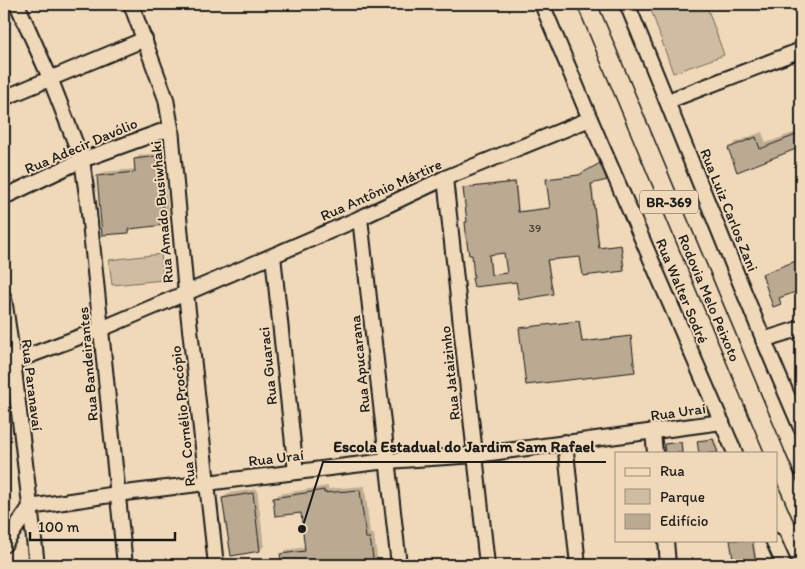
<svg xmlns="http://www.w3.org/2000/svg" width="805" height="569" font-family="Itim,sans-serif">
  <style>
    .green { fill: #d0bda1; stroke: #766c5e }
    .shadow { fill: #0003; fill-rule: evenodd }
    .building { fill: #bbaa92; stroke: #1c1c1c; fill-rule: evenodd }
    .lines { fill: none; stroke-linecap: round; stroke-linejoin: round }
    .minor-casing { stroke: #1c1c1c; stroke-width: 18 }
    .major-casing { stroke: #1c1c1c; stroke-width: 21 }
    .minor { stroke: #efd9b8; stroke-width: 14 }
    .major { stroke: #efd9b8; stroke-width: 18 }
    .labels { text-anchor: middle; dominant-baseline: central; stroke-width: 4; stroke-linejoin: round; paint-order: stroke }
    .number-label { font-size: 12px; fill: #44403a }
    .shield { fill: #efd9b8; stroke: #5b554b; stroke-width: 1 }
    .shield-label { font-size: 14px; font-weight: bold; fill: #1c1c1c }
    .street-label { font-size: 15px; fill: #1c1c1c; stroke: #efd9b8 }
    .leader { fill: none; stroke: #1c1c1c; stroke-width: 2 }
    .callout-dot { fill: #1c1c1c; stroke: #efd9b8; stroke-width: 2 }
    .callout-label { font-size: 16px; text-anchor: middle; font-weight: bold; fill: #1c1c1c; stroke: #efd9b8; stroke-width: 4; stroke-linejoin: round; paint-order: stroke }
  </style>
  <rect width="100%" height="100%" fill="#efd9b8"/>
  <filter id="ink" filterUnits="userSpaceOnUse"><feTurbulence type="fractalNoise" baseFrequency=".02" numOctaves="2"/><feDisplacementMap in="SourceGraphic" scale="10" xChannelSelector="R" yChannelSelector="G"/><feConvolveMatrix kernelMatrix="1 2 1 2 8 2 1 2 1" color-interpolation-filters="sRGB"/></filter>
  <g filter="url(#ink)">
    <!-- green -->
    <g class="green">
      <path d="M649 4H706L724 55 673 73Z"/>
      <path d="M161 254 164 280 112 285 109 260Z"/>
    </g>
    <!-- shadow -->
    <g class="shadow">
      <path d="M732 4H746L733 7Z"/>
      <path d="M801 130V146L738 171 730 148 736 142 762 132 766 143Z"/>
      <path d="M162 153 169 219 164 224 133 227 129 232 98 176 103 172 136 169V159L140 155Z"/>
      <path d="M601 163 607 177 592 182 600 247 622 245 625 269 623 270 581 255 548 259 553 292 552 293 517 281 476 276 464 188 466 187 516 181 519 211 551 207 548 180 549 178 582 174ZM505 252 508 272 492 275 490 253Z"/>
      <path d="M801 260V289L780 297V303L763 274Z"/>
      <path d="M580 320 583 341 631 336 635 370 634 371 521 328Z"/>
      <path d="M714 438 719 453H700L699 441Z"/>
      <path d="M682 441 683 453H666L665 445 667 443Z"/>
      <path d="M328 486V489L365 486 370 534H374L378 565H322V562L305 565H283L281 554 286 550 306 547 303 511 275 499 279 494Z"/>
      <path d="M257 489 264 546 260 550 223 498 228 493Z"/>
      <path d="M731 540H754L757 565H735Z"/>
    </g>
    <!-- building -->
    <g class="building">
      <path d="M801 133V147L737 172 728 148 756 137 760 149Z"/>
      <path d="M157 156 165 225 129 229V233L102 235 97 176 135 172 134 159Z"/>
      <path d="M600 163 607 180 591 184 599 248 621 245 624 271 583 276 580 257 547 260 553 294 519 300 516 282 474 287 472 278H474L472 255H469L467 243 465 222H467L463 188 515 182 518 212 550 208 546 179 579 175ZM504 253 507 273 491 275 489 255Z"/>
      <path d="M801 259V290L779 298 781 304 773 307 762 274Z"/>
      <path d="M579 321 582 342 631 336 635 372 526 385 519 328Z"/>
      <path d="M713 439 718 453H699L697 441Z"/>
      <path d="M681 442 682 453H665L664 444Z"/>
      <path d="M324 490V493L360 490 366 538H370L374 565H282L280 554 305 551 301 513 275 516 273 498Z"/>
      <path d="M253 493 260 551 231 556 222 498Z"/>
      <path d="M730 540H752L756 564 734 565Z"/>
    </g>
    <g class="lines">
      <defs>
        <g id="minor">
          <path d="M17 4 50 78 82 160 88 203 125 565"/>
          <path d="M131 4 166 99 171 128 186 293 216 565"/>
          <path d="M542 4 590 119 735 453"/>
          <path d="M627 4C686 145 740 288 801 428"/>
          <path d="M4 98 145 39"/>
          <path d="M668 101 801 50"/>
          <path d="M445 178 487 565"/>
          <path d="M4 197 82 160 171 128"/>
          <path d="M360 218 399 565"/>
          <path d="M273 256 296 472"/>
          <path d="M4 298 13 361 37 565"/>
          <path d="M763 340 801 328"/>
          <path d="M4 365 101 329 186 293 360 218 445 178 590 119"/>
          <path d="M653 432 655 453"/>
          <path d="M565 442 578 565"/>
          <path d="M666 540 668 565"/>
          <path d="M773 540 784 565"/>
          <path d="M4 545 30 507 117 494 387 461 476 455 722 422"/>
        </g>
        <g id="major">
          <path d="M587 4 775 453"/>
          <path d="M776 456 801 514"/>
        </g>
      </defs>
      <!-- minor casing -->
      <use href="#minor" class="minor-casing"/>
      <!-- major casing -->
      <use href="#major" class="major-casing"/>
      <!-- minor -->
      <use href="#minor" class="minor"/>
      <!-- major -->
      <use href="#major" class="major"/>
    </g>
  </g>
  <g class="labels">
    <!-- number labels -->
    <g class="number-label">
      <text x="535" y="228">39</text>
    </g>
    <!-- shield labels -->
    <rect class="shield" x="640" y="190.5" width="58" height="23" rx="4"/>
    <g class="shield-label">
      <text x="669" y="202">BR-369</text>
    </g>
    <!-- street labels -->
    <g class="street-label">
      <text transform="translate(81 146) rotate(-23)">Rua Adecir Davólio</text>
      <text transform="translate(381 190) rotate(-24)">Rua Antônio Mártire</text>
      <text transform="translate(729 210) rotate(68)">Rua Luiz Carlos Zani</text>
      <text transform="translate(162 212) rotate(-95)">Rua Amado Busiwhaki</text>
      <text transform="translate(682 291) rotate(67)">Rua Walter Sodré</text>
      <text transform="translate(709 298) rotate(67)">Rodovia Melo Peixoto</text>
      <text transform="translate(88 364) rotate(-95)">Rua Bandeirantes</text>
      <text transform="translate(360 364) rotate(-96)">Rua Apucarana</text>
      <text transform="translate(268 366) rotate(-96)">Rua Guaraci</text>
      <text transform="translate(450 373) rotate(-96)">Rua Jataizinho</text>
      <text transform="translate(32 385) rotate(83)">Rua Paranavaí</text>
      <text transform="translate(678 412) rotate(-8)">Rua Uraí</text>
      <text transform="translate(183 416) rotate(-96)">Rua Cornélio Procópio</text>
      <text transform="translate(276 458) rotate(-7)">Rua Uraí</text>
    </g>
  </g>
  <!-- callouts -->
  <path class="leader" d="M302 529L323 462H606"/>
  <circle class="callout-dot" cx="302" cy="529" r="5"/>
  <g class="callout-label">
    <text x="464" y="452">Escola Estadual do Jardim Sam Rafael</text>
  </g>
  <!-- margin -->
  <rect width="805" height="569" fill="none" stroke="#efd9b8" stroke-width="20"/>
  <rect x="10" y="10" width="785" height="549" fill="none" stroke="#1c1c1c" stroke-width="2" filter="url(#ink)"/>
  <!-- legend -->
  <rect x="615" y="452" width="162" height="90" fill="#efd9b8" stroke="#9b8d7a"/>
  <rect x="625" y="468" width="25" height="8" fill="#efd9b8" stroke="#9b8d7a"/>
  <text x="660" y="476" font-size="15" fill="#1c1c1c">Rua</text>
  <rect x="625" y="489" width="25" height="15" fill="#d0bda1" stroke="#9b8d7a"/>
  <text x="660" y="502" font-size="15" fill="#1c1c1c">Parque</text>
  <rect x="625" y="514" width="25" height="15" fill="#bbaa92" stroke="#9b8d7a"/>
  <text x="660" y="526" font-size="15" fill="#1c1c1c">Edifício</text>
  <!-- scale -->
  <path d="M30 532v8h145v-8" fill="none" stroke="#1c1c1c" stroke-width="2.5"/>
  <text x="38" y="532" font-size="15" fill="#1c1c1c" stroke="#efd9b8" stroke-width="4" paint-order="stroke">100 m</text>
</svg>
